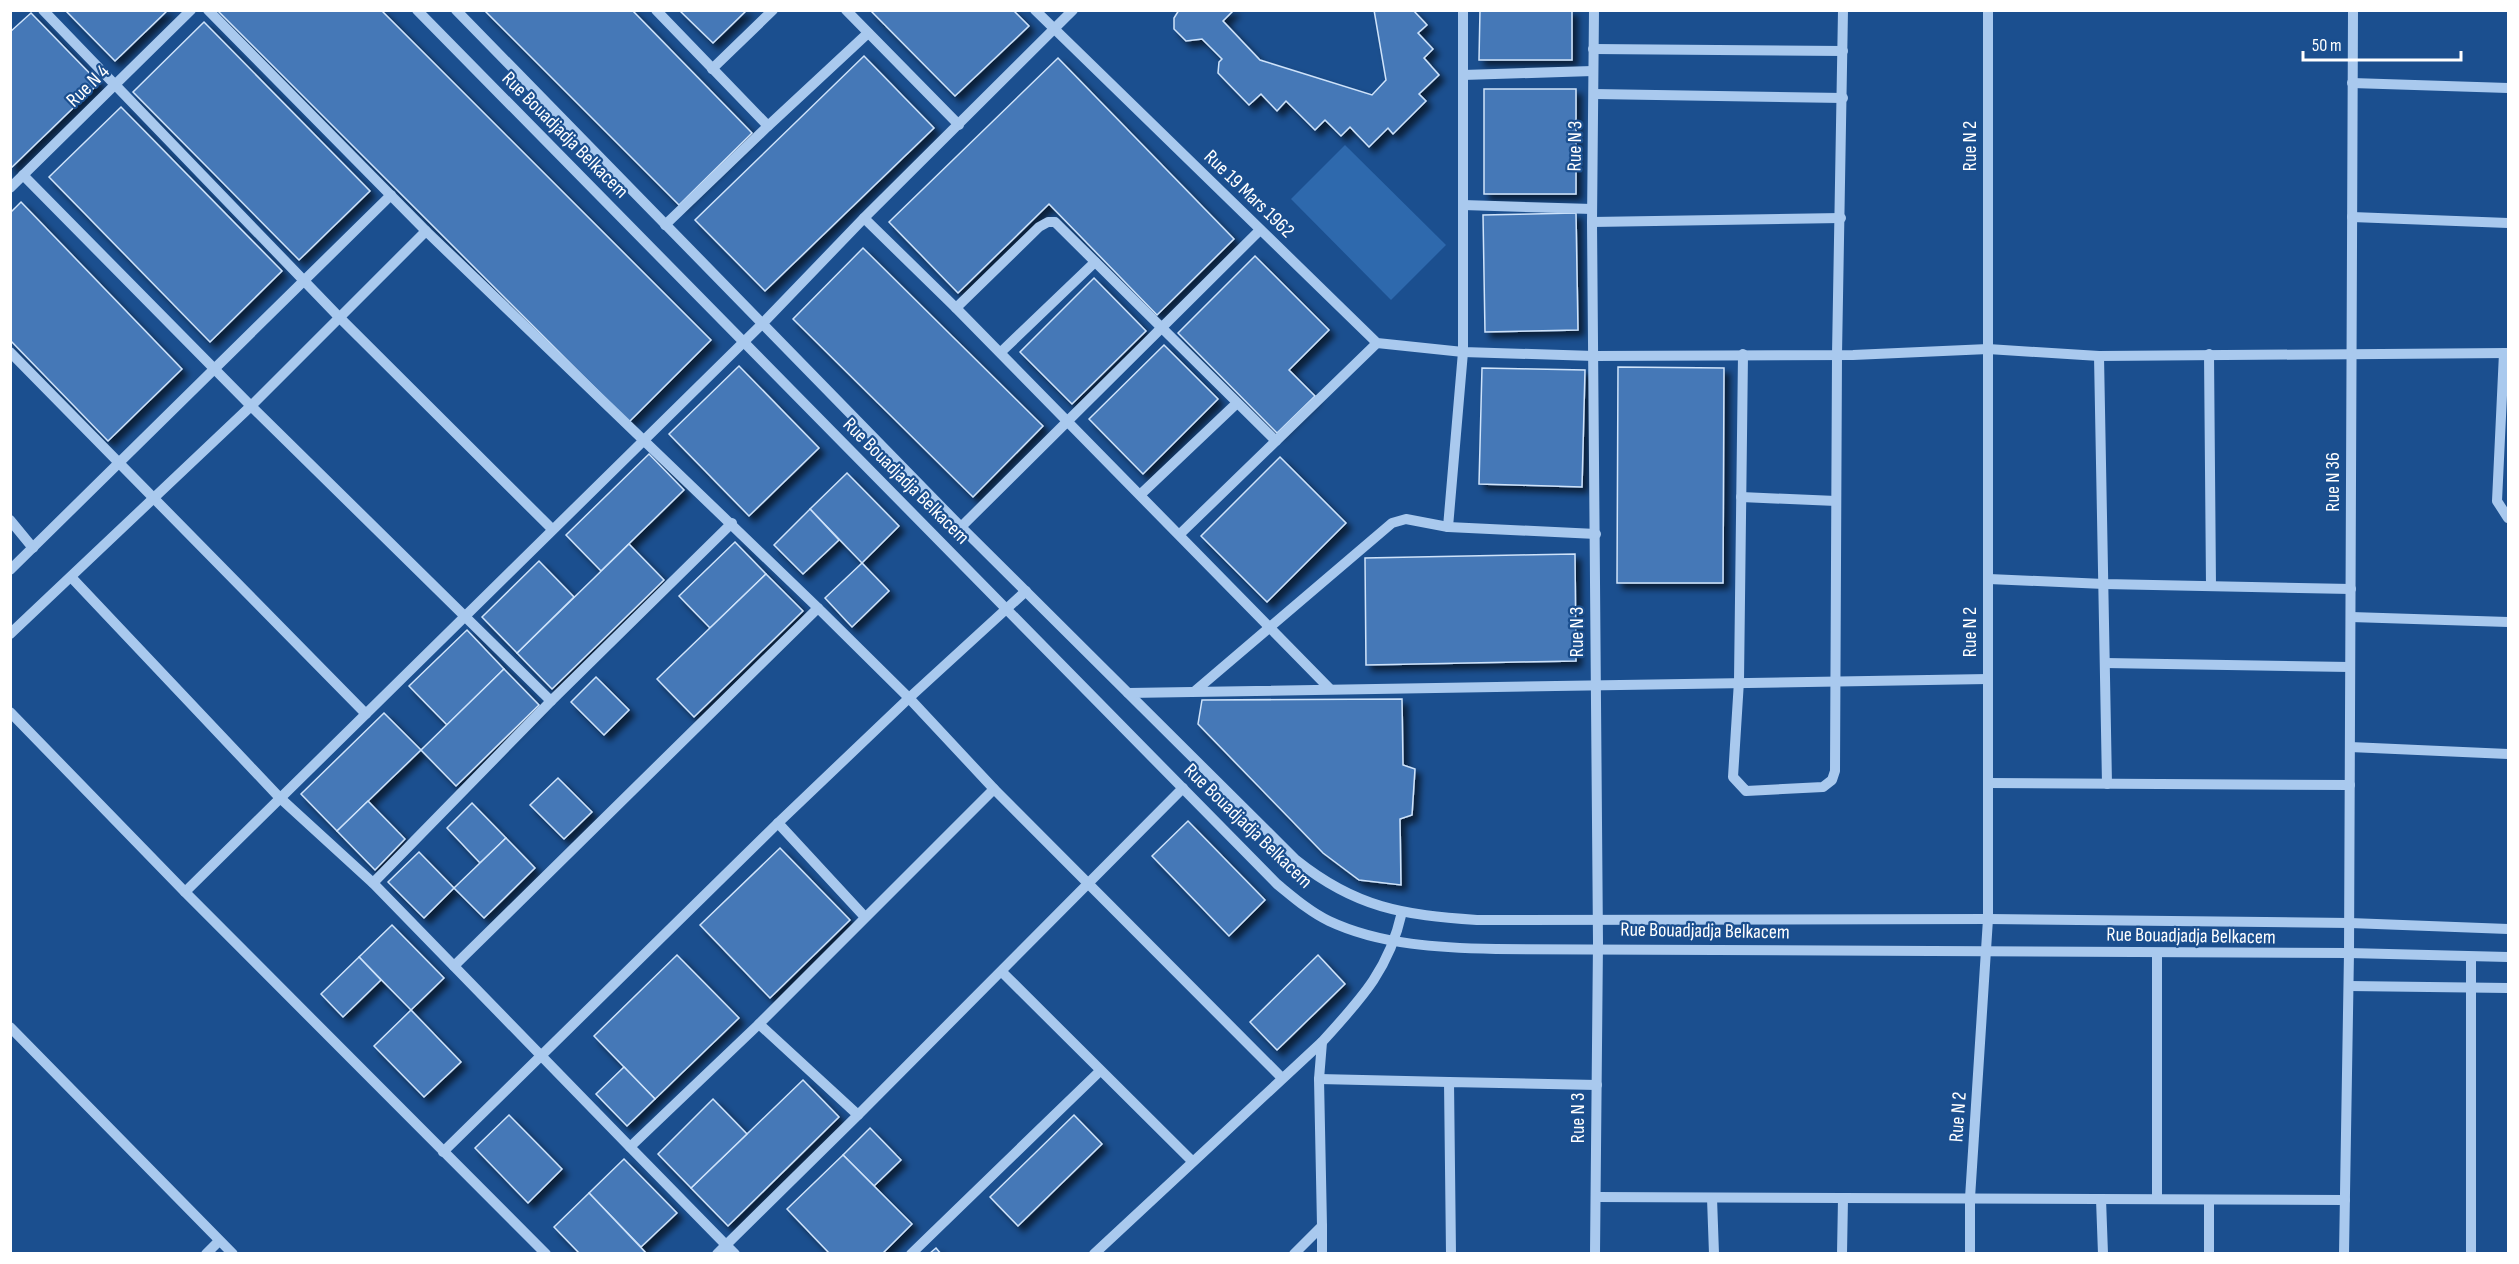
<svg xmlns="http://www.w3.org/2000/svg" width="2519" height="1264" font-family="'Sofia Sans Condensed',sans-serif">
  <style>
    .green { fill: #2e69ad }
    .building { fill: #4478b7; stroke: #cfe3fa; stroke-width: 1.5; filter: url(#shadow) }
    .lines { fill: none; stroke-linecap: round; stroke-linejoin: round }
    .minor { stroke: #a9c9ee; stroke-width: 10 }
    .labels { text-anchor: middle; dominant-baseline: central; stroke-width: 4.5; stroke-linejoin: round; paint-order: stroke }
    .street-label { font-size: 20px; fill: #fff; stroke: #1b4f8f }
  </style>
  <defs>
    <filter id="shadow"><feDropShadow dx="5.5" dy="5.5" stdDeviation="3" flood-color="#0009"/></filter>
  </defs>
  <rect width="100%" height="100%" fill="#1b4f8f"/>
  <!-- green -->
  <path class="green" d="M1345 145 1446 245 1391 300 1291 199Z"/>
  <!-- building -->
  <g class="building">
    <path d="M65 10H168L115 61Z"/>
    <path d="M217 10H381L711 340 629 422Z"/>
    <path d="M484 10H632L752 133 679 205Z"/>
    <path d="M679 10H747L713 43Z"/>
    <path d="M870 10H1013L1029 26 955 96Z"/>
    <path d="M1179 10H1234L1223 21 1260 60 1372 95 1386 80 1374 10H1413L1427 25 1418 33 1433 49 1424 58 1439 75 1419 94 1426 101 1393 134 1388 128 1369 147 1350 127 1341 136 1325 120 1315 130 1286 101 1277 111 1261 94 1249 105 1218 73 1219 62 1222 59 1202 39 1186 41 1174 29V18Z"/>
    <path d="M1480 10H1572V60H1479Z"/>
    <path d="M31 13 99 83 10 169V32Z"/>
    <path d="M204 22 370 191 299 260 133 92Z"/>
    <path d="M864 56 934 128 765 291 695 220Z"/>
    <path d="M1058 58 1234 239 1157 315 1049 204 958 293 889 222Z"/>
    <rect x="1484" y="89" width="92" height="105"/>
    <path d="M121 107 282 271 210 342 49 177Z"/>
    <path d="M21 202 182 369 108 441 10 340V213Z"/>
    <path d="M1576 213 1578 330 1485 332 1483 215Z"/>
    <path d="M863 248 1043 426 973 497 793 319Z"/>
    <path d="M1255 256 1329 330 1289 370 1315 396 1277 433 1178 333Z"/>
    <path d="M1094 278 1146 331 1072 404 1020 352Z"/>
    <path d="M1164 345 1218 399 1143 474 1089 419Z"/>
    <path d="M739 366 819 448 749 516 669 434Z"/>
    <path d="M1618 367 1724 368 1723 583H1617Z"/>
    <path d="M1482 368 1585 370 1582 487 1479 484Z"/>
    <path d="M649 454 684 490 601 571 566 535Z"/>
    <path d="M1280 457 1346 523 1267 602 1201 536Z"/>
    <path d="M847 473 899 526 862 563 810 509Z"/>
    <path d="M810 509 839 540 803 574 774 545Z"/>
    <path d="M735 542 766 574 710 628 679 596Z"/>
    <path d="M629 544 664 580 552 689 517 653Z"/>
    <path d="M1575 554 1576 661 1366 665 1365 558Z"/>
    <path d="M539 561 574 597 517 653 482 617Z"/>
    <path d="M862 563 889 591 852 627 825 598Z"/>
    <path d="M766 574 803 611 694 717 657 679Z"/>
    <path d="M467 630 504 669 447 725 409 686Z"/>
    <path d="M504 669 539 705 456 786 421 750Z"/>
    <path d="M596 677 629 710 604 735 571 702Z"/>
    <path d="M1402 699 1403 765 1415 769 1412 815 1400 819 1401 885 1359 880 1323 853 1198 724 1202 700Z"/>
    <path d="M384 713 421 750 337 831 301 794Z"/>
    <path d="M558 778 592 812 564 839 530 805Z"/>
    <path d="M368 801 405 839 375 870 337 831Z"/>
    <path d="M472 803 506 838 480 863 447 828Z"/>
    <path d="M1188 821 1265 900 1229 936 1152 856Z"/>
    <path d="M506 838 535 868 484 918 454 888Z"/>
    <path d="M780 848 850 920 770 998 700 925Z"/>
    <path d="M419 852 454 888 424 918 388 882Z"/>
    <path d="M392 925 444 978 411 1010 359 957Z"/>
    <path d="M677 955 739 1018 655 1099 594 1036Z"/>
    <path d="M1318 955 1345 984 1277 1050 1250 1022Z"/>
    <path d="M359 957 381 980 343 1017 321 994Z"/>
    <path d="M411 1010 461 1062 424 1097 374 1046Z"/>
    <path d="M624 1067 655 1099 627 1126 596 1094Z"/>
    <path d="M803 1080 839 1117 728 1226 691 1188Z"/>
    <path d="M713 1099 747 1134 691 1188 658 1154Z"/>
    <path d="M509 1115 562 1169 528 1203 475 1148Z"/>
    <path d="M1074 1115 1102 1144 1018 1226 990 1197Z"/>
    <path d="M870 1128 901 1160 874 1186 843 1155Z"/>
    <path d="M843 1155 912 1224 882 1254H830L787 1209Z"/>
    <path d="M624 1159 677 1213 641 1247 589 1193Z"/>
    <path d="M589 1193 647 1254H580L554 1227Z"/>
    <path d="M936 1248 941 1254H929Z"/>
  </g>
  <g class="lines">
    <!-- minor -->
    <g class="minor">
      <path d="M43 10 338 316 552 529"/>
      <path d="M208 10 426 231 818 608 909 698 994 789 1282 1078"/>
      <path d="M417 10 1277 884C1293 897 1310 912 1329 921 1380 945 1441 948 1496 949L2349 953 2508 957"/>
      <path d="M456 10 961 527 1296 860C1356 908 1403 915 1477 920L1988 919 2350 923 2508 929"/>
      <path d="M656 10 768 126 665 225"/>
      <path d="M846 10 959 125"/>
      <path d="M1035 10 1377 343 1463 352 1594 356 1853 355 1988 349 2099 356 2508 353"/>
      <path d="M1594 10 1592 222 1598 942 1595 1254"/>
      <path d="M1593 49 1843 51"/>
      <path d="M712 69 773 10"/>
      <path d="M1463 75 1593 71"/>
      <path d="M2352 83 2508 88"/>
      <path d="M1594 94 1843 98"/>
      <path d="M768 126 868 33"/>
      <path d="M23 175 251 406 551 701"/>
      <path d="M10 188 191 10"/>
      <path d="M1463 205 1592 209"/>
      <path d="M2352 217 2508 223"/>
      <path d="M864 218 956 308 1039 227 1048 222H1055L1276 441"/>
      <path d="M1592 222 1841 218"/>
      <path d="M956 308 1329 688"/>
      <path d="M10 352 366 714"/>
      <path d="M1001 352 1095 262"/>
      <path d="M2504 353 2497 501 2508 518"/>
      <path d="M1743 354 1739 681 1733 777 1746 791 1823 787 1832 780 1835 771 1837 355 1843 10"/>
      <path d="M2209 354 2211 586"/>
      <path d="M2099 356 2107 784"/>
      <path d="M1141 494 1237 403"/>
      <path d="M1741 497 1836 501"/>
      <path d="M10 520 33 548"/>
      <path d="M961 527 1260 230"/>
      <path d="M1448 527 1463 352V10"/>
      <path d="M1180 534 1377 343"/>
      <path d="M10 570 391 195"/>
      <path d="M71 577 279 797 373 883 630 1147"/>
      <path d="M1989 579 2104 584 2351 589"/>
      <path d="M2351 617 2508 622"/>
      <path d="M10 634 251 406 426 231"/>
      <path d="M2105 663 2350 667"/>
      <path d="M1195 691 1392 523 1406 519 1448 527 1596 534"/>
      <path d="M1128 693 1988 679"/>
      <path d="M10 712 185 892 546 1254"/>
      <path d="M2350 747 2508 754"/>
      <path d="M1988 783 2350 785"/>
      <path d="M994 789 759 1024 858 1115 1183 788"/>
      <path d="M778 823 864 916"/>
      <path d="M373 883 551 701 732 523"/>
      <path d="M185 892 763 323 864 218 1073 10"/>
      <path d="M2157 953V1199"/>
      <path d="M454 966 818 608"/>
      <path d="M1002 972 1192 1161"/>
      <path d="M2349 986 2508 988"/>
      <path d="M759 1024 630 1147 726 1245 858 1115"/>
      <path d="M10 1027 233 1254"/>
      <path d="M1319 1079 1449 1082"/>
      <path d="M443 1152 778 823 909 698 1026 591"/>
      <path d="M1596 1197 2345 1200"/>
      <path d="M1712 1198 1714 1254"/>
      <path d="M2101 1199 2103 1254"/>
      <path d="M206 1254 219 1241"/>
      <path d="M717 1254 726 1245 735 1254"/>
      <path d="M911 1254 1100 1071"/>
      <path d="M1094 1254 1322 1042C1361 999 1389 970 1402 912"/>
      <path d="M1294 1254 1322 1226 1319 1079 1322 1042"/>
      <path d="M1322 1254V1226"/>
      <path d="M1451 1254 1449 1082 1597 1085"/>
      <path d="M1842 1254 1843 1198"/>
      <path d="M1970 1254V1198L1988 919V10"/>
      <path d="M2209 1254V1200"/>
      <path d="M2344 1254 2349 953 2353 10"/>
      <path d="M2471 1254V957"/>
    </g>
  </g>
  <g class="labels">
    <!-- street labels -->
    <g class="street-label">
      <text transform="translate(88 86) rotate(-44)">Rue N 4</text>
      <text transform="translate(565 135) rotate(45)">Rue Bouadjadja Belkacem</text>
      <text transform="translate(1575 146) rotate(-89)">Rue N 3</text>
      <text transform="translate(1970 146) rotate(-90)">Rue N 2</text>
      <text transform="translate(1249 194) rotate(44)">Rue 19 Mars 1962</text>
      <text transform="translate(906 481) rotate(45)">Rue Bouadjadja Belkacem</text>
      <text transform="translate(2333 482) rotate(-90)">Rue N 36</text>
      <text transform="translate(1577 632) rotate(-90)">Rue N 3</text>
      <text transform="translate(1970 632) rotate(-90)">Rue N 2</text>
      <text transform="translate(1248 826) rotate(44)">Rue Bouadjadja Belkacem</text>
      <text transform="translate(1705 931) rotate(1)">Rue Bouadjadja Belkacem</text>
      <text transform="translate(2191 936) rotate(1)">Rue Bouadjadja Belkacem</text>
      <text transform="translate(1958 1117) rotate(-86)">Rue N 2</text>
      <text transform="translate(1578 1118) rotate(-90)">Rue N 3</text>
    </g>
  </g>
  <!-- border -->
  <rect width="2519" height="1264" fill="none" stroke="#ffffff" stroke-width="24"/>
  <!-- scale -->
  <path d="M2303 51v9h158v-9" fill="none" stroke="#ffffff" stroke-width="3"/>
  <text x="2312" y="51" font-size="18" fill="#ffffff" stroke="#1b4f8f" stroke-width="4.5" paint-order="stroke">50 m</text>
</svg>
